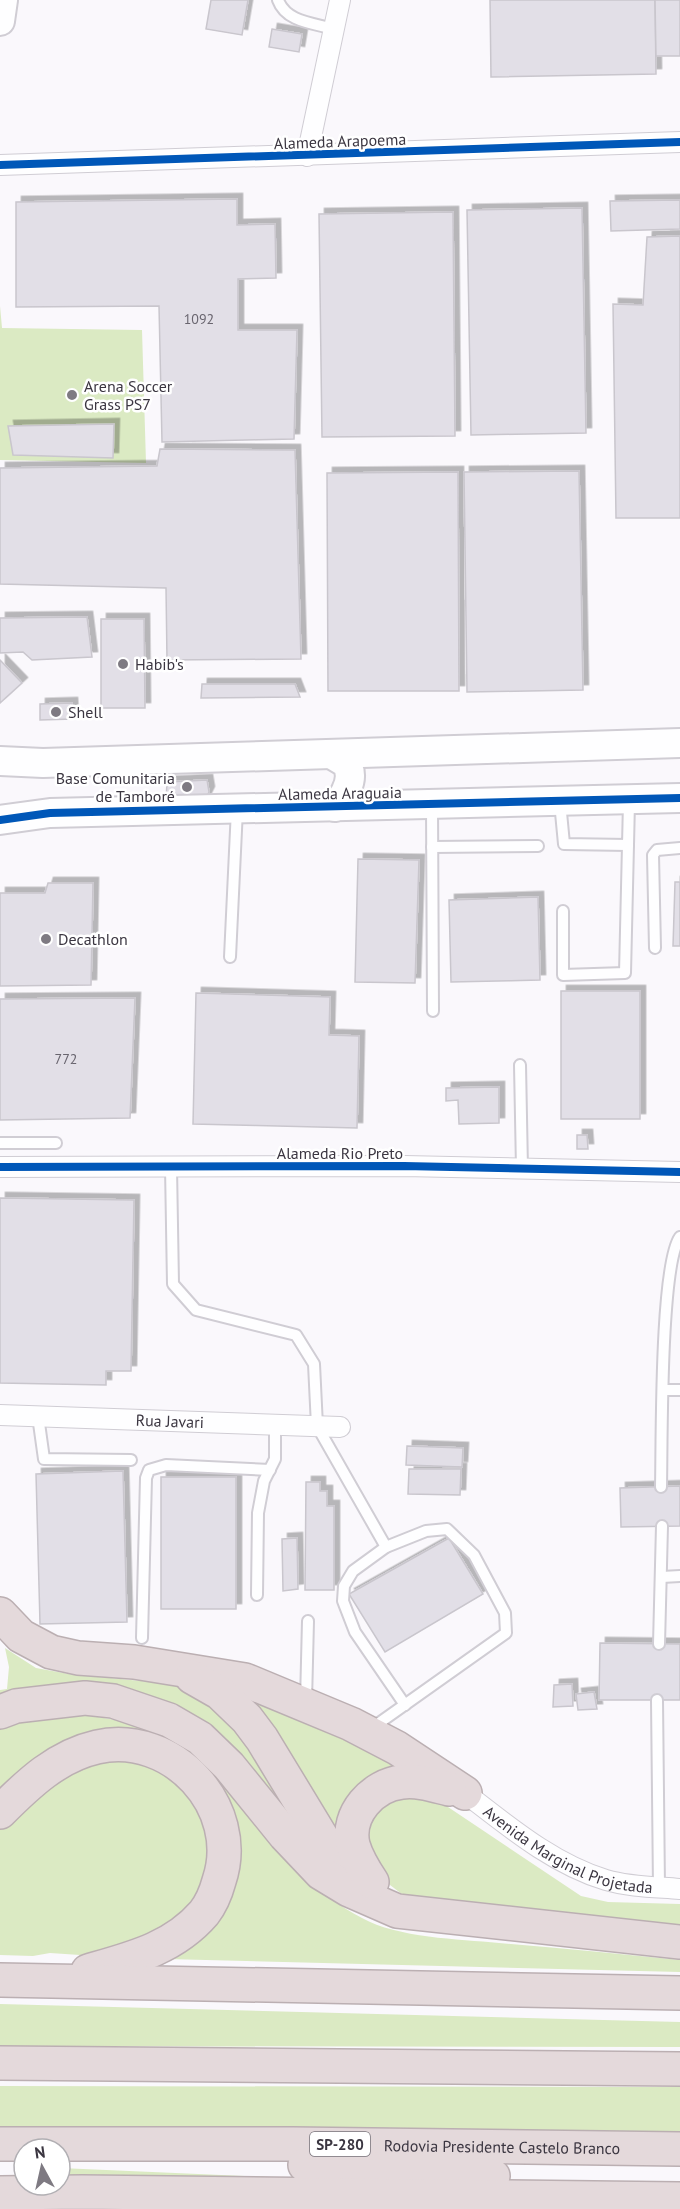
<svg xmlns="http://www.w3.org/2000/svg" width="680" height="2209" font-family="'PT Sans',sans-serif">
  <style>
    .green { fill: #dbeac3 }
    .building { fill: #e2dfe7; stroke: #c9c6cd; stroke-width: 1.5; filter: url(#shadow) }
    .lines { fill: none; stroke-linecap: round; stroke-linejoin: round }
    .lane-casing { stroke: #d0cdd4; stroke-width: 14 }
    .street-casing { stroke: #d0cdd4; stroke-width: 22 }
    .secondary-casing { stroke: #d0cdd4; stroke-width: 32 }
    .highway-casing { stroke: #bbafb2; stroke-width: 36 }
    .lane { stroke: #fefeff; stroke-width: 10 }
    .street { stroke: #fefeff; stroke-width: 20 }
    .secondary { stroke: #fefeff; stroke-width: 28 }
    .highway { stroke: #e4d9db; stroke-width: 33 }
    .cycleway-casing { stroke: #fff; stroke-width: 11 }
    .cycleway { stroke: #0057b8; stroke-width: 8 }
    .poi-dot { fill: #7e7a82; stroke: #fff; stroke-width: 2 }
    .labels { text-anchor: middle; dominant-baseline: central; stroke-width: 5; stroke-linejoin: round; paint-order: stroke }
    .number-label { font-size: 14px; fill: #68646e }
    .shield { fill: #fff; stroke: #76727a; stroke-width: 1.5 }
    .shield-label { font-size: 15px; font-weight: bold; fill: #3b3641 }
    .street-label { font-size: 16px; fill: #3b3641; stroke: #fff }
    .poi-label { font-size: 16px; fill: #3b3641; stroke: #fff; text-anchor: start }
  </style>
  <defs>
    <filter id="shadow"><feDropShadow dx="5.5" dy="-5.5" stdDeviation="0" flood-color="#0004"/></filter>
  </defs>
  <rect width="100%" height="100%" fill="#faf8fc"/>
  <!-- green -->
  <g class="green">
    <path d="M0 306 2 328 142 330 146 463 0 460Z"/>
    <path d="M5 1648 36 1668 69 1674 172 1684 199 1693 230 1712 307 1842 184 1721 0 1700V1690L7 1689 9 1667Z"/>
    <path d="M230 1687 400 1763 342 1837Z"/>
    <path d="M76 1713C113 1720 152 1724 184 1746 213 1766 232 1797 253 1823 285 1862 317 1894 362 1918 398 1938 458 1939 499 1943 560 1948 620 1954 680 1960V1972L166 1959 230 1839 154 1744 0 1795V1725Z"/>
    <path d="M104 1755 167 1770 206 1816 210 1878 174 1928 95 1956 50 1953 33 1956 0 1955V1822L36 1785Z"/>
    <path d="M419 1794 448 1807 581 1896 608 1902 680 1904V1933L403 1895 381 1878 368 1862 365 1812 374 1800Z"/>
    <path d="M0 2004 680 2022V2047L0 2046Z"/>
    <path d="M0 2086 680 2087V2133L0 2127Z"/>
    <path d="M60 2168 432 2184 60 2182Z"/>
  </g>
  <!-- building -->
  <g class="building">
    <path d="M211 0H248L242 35 206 29Z"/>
    <path d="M490 0H655L656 74 491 77Z"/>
    <path d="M655 0H680V56H656Z"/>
    <path d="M272 29 302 34 299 52 269 47Z"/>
    <path d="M237 199V225L275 224 276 278 238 279V330H297L294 439 162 442 159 306 16 307V202Z"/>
    <path d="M680 200V229L611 231 610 201Z"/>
    <path d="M582 208 586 433 471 435 467 210Z"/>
    <path d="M453 212 455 436 322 437 319 214Z"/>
    <path d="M680 236V518H616L613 304 643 305 647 237Z"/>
    <path d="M114 424 113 458 13 455 8 426Z"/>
    <path d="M160 449 295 450 301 659 167 660 166 588 0 584V468L157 466Z"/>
    <path d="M579 471 583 690 467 692 464 472Z"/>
    <path d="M458 472 459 691H328L327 473Z"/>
    <path d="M87 617 92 657 32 660 23 652 0 653V618Z"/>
    <path d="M101 619H144L145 708H101Z"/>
    <path d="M0 660 22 683 0 703Z"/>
    <path d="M202 684H295L300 697 201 698Z"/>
    <path d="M72 703 73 719 40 720V704Z"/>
    <path d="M207 780 209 792 205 800 166 801 167 782Z"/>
    <path d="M358 859 419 860 415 983 355 982Z"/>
    <path d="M675 882H680V946H673Z"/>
    <path d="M48 883H93L91 985 0 986V893H45Z"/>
    <path d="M538 897 540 980 451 982 449 900Z"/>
    <rect x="561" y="991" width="79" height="128"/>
    <path d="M196 993 330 997 329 1035 359 1036 357 1128 193 1124Z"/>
    <path d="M135 998 130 1118 0 1120V999Z"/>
    <path d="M499 1087V1123L459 1124 458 1100 446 1101V1088Z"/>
    <path d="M577 1135H587L588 1149H577Z"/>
    <path d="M0 1198 134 1200 131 1371H106V1385L0 1383Z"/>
    <path d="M407 1446 463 1448 462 1467 406 1465Z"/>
    <path d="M409 1469H461L460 1495 408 1494Z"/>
    <path d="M123 1471 127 1622 40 1624 36 1474Z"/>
    <rect x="161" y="1477" width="75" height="132"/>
    <path d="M306 1482H320V1491H327V1506H334V1590H305Z"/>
    <path d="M680 1486V1526L621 1527 620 1488Z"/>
    <path d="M297 1538 298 1589 283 1591 282 1539Z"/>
    <path d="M449 1538 483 1594 385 1652 349 1594Z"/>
    <path d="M600 1643 680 1644V1700H599Z"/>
    <path d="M572 1684 573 1706 553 1707 554 1685Z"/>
    <path d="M594 1692 597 1709 578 1710 576 1694Z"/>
  </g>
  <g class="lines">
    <defs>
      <g id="lane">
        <path d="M278 0C286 22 313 23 334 29"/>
        <path d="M560 802 564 844 628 845 629 802"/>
        <path d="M432 805 433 1011"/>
        <path d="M432 847 538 846"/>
        <path d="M563 911V975L625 973 628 845"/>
        <path d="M655 948 653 855 657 850 680 848"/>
        <path d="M230 957 237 809"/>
        <path d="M520 1065 522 1169"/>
        <path d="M0 1143H56"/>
        <path d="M171 1167 173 1284 196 1310 296 1335 314 1364 317 1426 386 1547 426 1531 447 1529 474 1555 505 1613 506 1633 372 1728"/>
        <path d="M664 1390H680"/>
        <path d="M38 1416 44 1459 131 1460"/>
        <path d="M661 1487C662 1443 660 1265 680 1237"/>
        <path d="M386 1547 353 1571 344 1586 343 1601 355 1632 405 1705"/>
        <path d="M662 1577 680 1576"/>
        <path d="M257 1595 258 1513 264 1481 275 1459V1424"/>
        <path d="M142 1638 146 1478 149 1470 166 1465 270 1470"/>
        <path d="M659 1644 662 1526"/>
        <path d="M657 1700 659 1887"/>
        <path d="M306 1701 308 1621"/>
      </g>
      <g id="street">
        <path d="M307 156 340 0"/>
        <path d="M0 165 680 142"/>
        <path d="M0 1167 404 1166 680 1172"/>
        <path id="s1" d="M0 1415 340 1427"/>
        <path id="s2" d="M465 1793C508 1826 553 1864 606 1880 630 1887 656 1887 680 1889"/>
      </g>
      <g id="secondary">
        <path d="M0 21 3 0"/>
        <path d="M331 754 346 763C356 778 345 795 335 807"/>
        <path d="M0 761 43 763 680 743"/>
        <path d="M0 820 50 813 680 798"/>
      </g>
      <g id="highway">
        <path d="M0 1614 21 1636 51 1652 78 1658 134 1662 245 1680 351 1724 397 1748 465 1793"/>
        <path d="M192 1677 220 1693 247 1719 262 1739 330 1851 356 1882"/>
        <path d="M0 1712 16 1706 85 1698 113 1701 169 1720 200 1738 229 1766 285 1835 321 1873 349 1890 397 1911 680 1942"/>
        <path d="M0 1812C28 1784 57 1756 97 1747 172 1730 244 1807 219 1881 216 1892 211 1904 204 1913 173 1949 130 1959 88 1971"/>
        <path d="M372 1882C364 1870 357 1859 353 1845 346 1814 373 1785 402 1782 418 1780 433 1785 449 1789"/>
        <path d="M0 1980 680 1993"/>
        <path d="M0 2063 680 2069"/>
        <path id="s3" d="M0 2144H293L680 2149"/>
        <path d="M305 2165 493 2176"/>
        <path d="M0 2193 82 2192 680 2199"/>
      </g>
    </defs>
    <!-- lane casing -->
    <use href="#lane" class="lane-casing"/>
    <!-- street casing -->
    <use href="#street" class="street-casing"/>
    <!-- secondary casing -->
    <use href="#secondary" class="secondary-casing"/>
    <!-- highway casing -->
    <use href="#highway" class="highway-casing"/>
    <!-- lane -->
    <use href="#lane" class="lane"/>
    <!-- street -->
    <use href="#street" class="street"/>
    <!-- secondary -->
    <use href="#secondary" class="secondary"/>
    <!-- highway -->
    <use href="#highway" class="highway"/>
    <defs>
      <g id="cycleway">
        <path d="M0 165 680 142"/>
        <path d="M0 820 50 813 680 798"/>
        <path d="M0 1167 404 1166 680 1172"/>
      </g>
    </defs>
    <!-- cycleway casing -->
    <use href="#cycleway" class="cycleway-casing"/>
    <!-- cycleway -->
    <use href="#cycleway" class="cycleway"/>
  </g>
  <!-- markers -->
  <g class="poi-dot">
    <circle cx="72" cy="395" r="6"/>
    <circle cx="123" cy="664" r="6"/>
    <circle cx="56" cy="712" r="6"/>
    <circle cx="187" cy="787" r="6"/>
    <circle cx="46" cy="939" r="6"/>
  </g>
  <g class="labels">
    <!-- number labels -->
    <g class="number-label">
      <text x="199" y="319">1092</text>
      <text x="66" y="1059">772</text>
    </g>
    <!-- shield labels -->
    <rect class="shield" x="310" y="2132" width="60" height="24" rx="4.5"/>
    <g class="shield-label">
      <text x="340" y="2144">SP-280</text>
    </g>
    <!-- street labels -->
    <g class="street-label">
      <text transform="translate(340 141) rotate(-2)">Alameda Arapoema</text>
      <text transform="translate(340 793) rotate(-1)">Alameda Araguaia</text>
      <text x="340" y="1153">Alameda Rio Preto</text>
      <text stroke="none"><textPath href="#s1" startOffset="170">Rua Javari</textPath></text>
      <text stroke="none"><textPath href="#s2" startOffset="120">Avenida Marginal Projetada</textPath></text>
      <text stroke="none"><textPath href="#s3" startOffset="502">Rodovia Presidente Castelo Branco</textPath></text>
    </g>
    <!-- poi labels -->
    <g class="poi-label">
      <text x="84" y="386">Arena Soccer<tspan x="84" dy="18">Grass PS7</tspan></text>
      <text x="135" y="664">Habib's</text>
      <text x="68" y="712">Shell</text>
      <text x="175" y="778" text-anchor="end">Base Comunitaria<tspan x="175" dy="18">de Tamboré</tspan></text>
      <text x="58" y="939">Decathlon</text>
    </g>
  </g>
  <!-- north arrow -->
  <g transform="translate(42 2167) rotate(352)"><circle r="28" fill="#ffffff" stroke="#b1afb3" stroke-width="1.5"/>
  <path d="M0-4.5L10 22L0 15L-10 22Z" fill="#7e7a82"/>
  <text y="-9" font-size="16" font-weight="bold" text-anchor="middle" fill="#3b3641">N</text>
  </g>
</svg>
